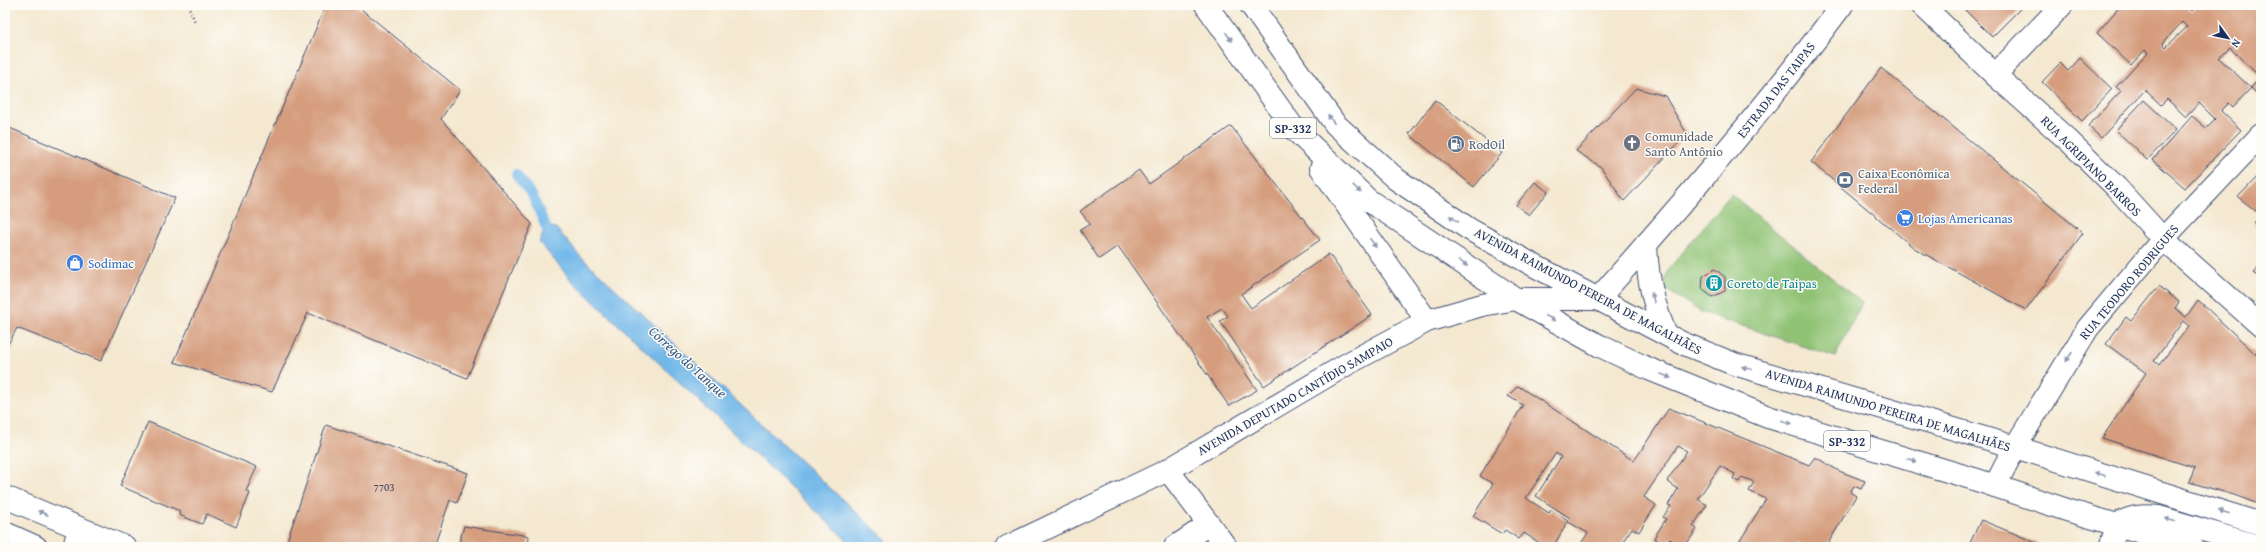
<svg xmlns="http://www.w3.org/2000/svg" width="2266" height="552" font-family="'Gentium Book Plus',serif">
  <style>
    .green { fill: #90c374; stroke: #567969 }
    .water { fill: #72b8e9; stroke: #4674a4 }
    .lines { fill: none; stroke-linecap: round; stroke-linejoin: round }
    .stream { stroke: #72b8e9; stroke-width: 10 }
    .building { fill: #d59d7e; fill-rule: evenodd }
    .minor-casing { stroke: #3c4b6f; stroke-width: 24 }
    .major-casing { stroke: #3c4b6f; stroke-width: 24 }
    .path { stroke: #3c4b6f; stroke-width: 2.5; stroke-dasharray: 1 3; stroke-linecap: butt }
    .minor { stroke: #fff; stroke-width: 22 }
    .major { stroke: #fff; stroke-width: 22 }
    .oneway { fill: #8d97ae }
    .labels { text-anchor: middle; dominant-baseline: central; stroke-width: 3; stroke-linejoin: round; paint-order: stroke }
    .number-label { font-size: 11px; fill: #4a4a66 }
    .shield { fill: #fdfcf7; stroke: #5f6c8c; stroke-width: 1 }
    .shield-label { font-size: 12px; font-weight: bold; fill: #1b2f5e }
    .street-label { font-size: 13px; fill: #1b2f5e; stroke: #fdfcf7 }
    .worship-label { font-size: 13px; fill: #5b616d; stroke: #fdfcf7; text-anchor: start }
    .service-label { font-size: 13px; fill: #4e5e75; stroke: #fdfcf7; text-anchor: start }
    .shop-label { font-size: 13px; fill: #366cbe; stroke: #fdfcf7; text-anchor: start }
    .culture-label { font-size: 13px; fill: #0d838f; stroke: #fdfcf7; text-anchor: start }
    .water-label { font-size: 14px; font-style: italic; fill: #355888; stroke: #fdfcf7 }
  </style>
  <rect width="100%" height="100%" fill="#fdfcf7"/>
  <filter id="ink" filterUnits="userSpaceOnUse"><feTurbulence type="fractalNoise" baseFrequency=".025" numOctaves="2"/><feDisplacementMap in="SourceGraphic" scale="8" xChannelSelector="R" yChannelSelector="G"/><feConvolveMatrix kernelMatrix="1 2 1 2 8 2 1 2 1" color-interpolation-filters="sRGB"/></filter>
  <filter id="wash" filterUnits="userSpaceOnUse"><feTurbulence type="fractalNoise" baseFrequency=".012" numOctaves="4" result="noise"/><feDisplacementMap in="SourceGraphic" scale="16" xChannelSelector="R" yChannelSelector="G"/><feGaussianBlur stdDeviation="0.9" result="paint"/><feColorMatrix in="noise" values="0 0 0 0 0 0 0 0 0 0 0 0 0 0 0 0 0 1.4 0 .05"/><feComposite in="paint" operator="in"/></filter>
  <g filter="url(#wash)">
    <rect width="100%" height="100%" fill="#f4e8d0"/>
    <!-- green -->
    <path class="green" d="M1731 194 1862 303 1835 357 1701 312 1664 288 1668 270Z"/>
    <!-- water -->
    <path class="water" d="M546 226 556 228 579 255 884 538 890 547H854L572 281 539 242Z"/>
    <g class="lines">
      <!-- stream -->
      <path class="stream" d="M516 174 532 195 551 239"/>
    </g>
    <g id="blocks">
      <!-- building -->
      <g class="building">
        <path d="M326 5H356L460 90 441 119 532 224 467 378 308 313 272 392 174 362Z"/>
        <path d="M1960 5H2024L1992 37Z"/>
        <path d="M2121 5H2186L2192 11 2197 5H2261V98L2251 88 2260 77 2230 48 2219 58 2251 88 2233 107 2229 103 2221 111 2241 130 2185 188 2153 160 2192 116 2206 128 2215 119 2199 103 2186 117 2167 99 2161 105 2145 90 2101 138 2088 126 2121 91 2116 87 2148 53 2145 50 2131 65 2097 33ZM2182 22 2187 27 2166 47 2163 43Z"/>
        <path d="M2080 58 2112 89 2082 121 2042 82 2060 63 2068 71Z"/>
        <path d="M1881 68 2083 233 2026 310 1914 248 1811 162Z"/>
        <path d="M1636 88 1665 96 1687 134 1624 201 1601 167 1576 151Z"/>
        <path d="M1435 100 1502 153 1474 187 1409 134Z"/>
        <path d="M2144 100 2176 130 2147 160 2116 130Z"/>
        <path d="M5 126 175 198 101 361 17 328 5 350Z"/>
        <path d="M1231 126 1320 240 1241 294 1251 308 1329 254 1372 315 1264 386 1220 321 1228 316 1222 308 1207 317 1257 390 1229 406 1118 246 1099 259 1080 230 1090 224 1080 211 1139 170 1149 184Z"/>
        <path d="M2261 173V229L2254 223 2261 215 2238 197Z"/>
        <path d="M1535 182 1548 192 1529 215 1516 205Z"/>
        <path d="M2261 265V278L2254 273Z"/>
        <path d="M1715 269 1725 277V291L1712 297 1702 289 1703 276Z"/>
        <path d="M2159 286 2179 302 2175 308 2186 317 2198 300 2261 359V505L2234 495 2189 482 2195 468 2102 438 2146 373 2106 344 2126 317 2131 321ZM2183 321 2189 326 2159 365 2154 361Z"/>
        <path d="M1518 386 1634 461 1669 408 1809 465 1815 457 1839 471 1865 481 1861 489 1854 486 1850 492 1856 496 1826 547H1804L1796 542 1792 547H1736L1766 499 1749 491 1754 482 1742 477 1739 482 1733 479 1735 474 1720 466 1698 499 1707 505 1693 526 1697 529 1688 542 1692 547H1682L1670 539 1665 546 1654 538 1666 519 1663 517 1671 506 1668 505 1678 489 1667 481 1687 451 1678 446 1644 497 1656 505 1639 532 1632 528 1619 547H1584L1580 545 1588 533 1568 522 1570 518 1536 496 1561 457 1556 453 1526 498 1549 513 1551 510 1568 521 1553 547H1546L1524 533 1519 539 1505 530 1502 534 1473 516 1493 484 1480 476 1523 405 1508 396Z"/>
        <path d="M148 422 257 467 246 491 250 493 236 527 207 514 202 524 179 515 180 511 120 486Z"/>
        <path d="M326 425 468 473 457 503 450 500 434 547H294L286 544Z"/>
        <path d="M1981 520 2013 533 2046 547H1968Z"/>
        <path d="M464 526 529 536 528 547H458Z"/>
      </g>
    </g>
  </g>
  <g filter="url(#ink)">
    <use href="#blocks" fill-opacity="0" stroke="#3c4b6f" stroke-width="1"/>
    <g class="lines">
      <defs>
        <g id="minor">
          <path d="M1922 5 1995 75 2069 141 2116 187 2163 239 2261 326"/>
          <path d="M1995 75 2062 5"/>
          <path d="M1168 470 1226 547"/>
          <path d="M1995 486 2015 447 2088 328 2163 239 2261 135"/>
          <path d="M74 547 79 529"/>
          <path d="M1175 547 1209 524"/>
          <path d="M2110 547 2118 524"/>
        </g>
        <g id="major">
          <path d="M1206 5 1295 130 1368 200 1516 299 1600 346 1649 369 1768 417 1974 479 2070 511 2192 547"/>
          <path d="M1251 5 1335 124 1396 179 1469 229 1533 265 1682 343 1734 364 2015 447 2261 524"/>
          <path d="M1321 168 1427 321"/>
          <path d="M1646 244C1647 276 1653 305 1666 334"/>
          <path d="M1598 299C1683 203 1766 107 1842 5"/>
          <path d="M5 497 125 547"/>
          <path d="M2118 524C2132 516 2142 515 2159 517L2261 547"/>
          <path d="M5 533 36 547"/>
          <path d="M1007 547 1168 470 1349 363 1427 321 1482 305 1516 299H1595"/>
        </g>
      </defs>
      <!-- minor casing -->
      <use href="#minor" class="minor-casing"/>
      <!-- major casing -->
      <use href="#major" class="major-casing"/>
      <!-- path -->
      <path class="path" d="M188 5 195 22"/>
      <!-- minor -->
      <use href="#minor" class="minor"/>
      <!-- major -->
      <use href="#major" class="major"/>
    </g>
    <!-- one-way arrows -->
    <defs><path id="oneway-solid" d="M-6-.8H1V-3.2L6.5 0L1 3.2V.8H-6Z"/></defs>
    <g class="oneway">
      <use href="#oneway-solid" transform="translate(1229 37) rotate(55)"/>
      <use href="#oneway-solid" transform="translate(1331 119) rotate(-126)"/>
      <use href="#oneway-solid" transform="translate(1357 189) rotate(44)"/>
      <use href="#oneway-solid" transform="translate(1454 219) rotate(-146)"/>
      <use href="#oneway-solid" transform="translate(1373 243) rotate(55)"/>
      <use href="#oneway-solid" transform="translate(1463 263) rotate(34)"/>
      <use href="#oneway-solid" transform="translate(1653 298) rotate(-105)"/>
      <use href="#oneway-solid" transform="translate(1550 318) rotate(29)"/>
      <use href="#oneway-solid" transform="translate(2069 357) rotate(123)"/>
      <use href="#oneway-solid" transform="translate(1747 368) rotate(-164)"/>
      <use href="#oneway-solid" transform="translate(1666 376) rotate(22)"/>
      <use href="#oneway-solid" transform="translate(1787 422) rotate(17)"/>
      <use href="#oneway-solid" transform="translate(1912 460) rotate(17)"/>
      <use href="#oneway-solid" transform="translate(2100 474) rotate(-163)"/>
      <use href="#oneway-solid" transform="translate(2224 512) rotate(-163)"/>
      <use href="#oneway-solid" transform="translate(43 513) rotate(-156)"/>
      <use href="#oneway-solid" transform="translate(2170 520) rotate(-164)"/>
    </g>
  </g>
  <!-- icons -->
  <defs>
    <symbol id="church-disc" viewBox="-11 -11 22 22"><circle r="9.5" fill="#6b7280" stroke="#fdfcf7"/><path d="M-1.2-6h2.4v3.5h3.3v2.4h-3.3V6h-2.4V-.1h-3.3v-2.4h3.3Z" fill="#fff"/></symbol>
    <symbol id="fuel-disc" viewBox="-11 -11 22 22"><circle r="9.5" fill="#5c6f8a" stroke="#fdfcf7"/><path d="M-5.5-6h7V0h2V4h1.3V-2.5L3-4.5l.8-.8L6-3V5H2.5V1h-1V6h-7ZM-4.2-4.7v3.2H.2V-4.7Z" fill="#fff"/></symbol>
    <symbol id="bank-disc" viewBox="-11 -11 22 22"><circle r="9.5" fill="#5c6f8a" stroke="#fdfcf7"/><path d="M-6-4H6V4H-6ZM0-2.3a2.3 2.3 0 1 0 0 4.6a2.3 2.3 0 1 0 0-4.6Z" fill="#fff"/></symbol>
    <symbol id="supermarket-disc" viewBox="-11 -11 22 22"><circle r="9.5" fill="#3f7fe0" stroke="#fdfcf7"/><path d="M-6-5.5h2.5l.6 2H6L4.5 2H-2.5L-4.4-4H-6ZM-1.5 3.2a1.3 1.3 0 1 0 .1 0ZM3 3.2a1.3 1.3 0 1 0 .1 0Z" fill="#fff"/></symbol>
    <symbol id="shop-disc" viewBox="-11 -11 22 22"><circle r="9.5" fill="#3f7fe0" stroke="#fdfcf7"/><path d="M-5-2.5h2.3a2.7 3.5 0 0 1 5.4 0H5L5.5 6h-11ZM-1.5-2.5h3a1.5 2.3 0 0 0-3 0Z" fill="#fff"/></symbol>
    <symbol id="building-disc" viewBox="-11 -11 22 22"><circle r="9.5" fill="#0f9aa8" stroke="#fdfcf7"/><path d="M-4-6H4V6H1V3H-1V6H-4ZM-2.5-4.3h1.7v1.8h-1.7ZM.8-4.3h1.7v1.8H.8ZM-2.5-1h1.7V.8h-1.7ZM.8-1h1.7V.8H.8Z" fill="#fff"/></symbol>
  </defs>
  <g fill-rule="evenodd">
    <use href="#church-disc" x="1622" y="133" width="20" height="20"/>
    <use href="#fuel-disc" x="1446" y="134" width="20" height="20"/>
    <use href="#bank-disc" x="1835" y="170" width="20" height="20"/>
    <use href="#supermarket-disc" x="1895" y="208" width="20" height="20"/>
    <use href="#shop-disc" x="65" y="253" width="20" height="20"/>
    <use href="#building-disc" x="1704" y="273" width="20" height="20"/>
  </g>
  <g class="labels">
    <!-- number labels -->
    <g class="number-label">
      <text x="384" y="487">7703</text>
    </g>
    <!-- shield labels -->
    <g class="shield">
      <rect x="1270" y="118" width="46" height="20" rx="3"/>
      <rect x="1824" y="431" width="46" height="20" rx="3"/>
    </g>
    <g class="shield-label">
      <text x="1293" y="128">SP-332</text>
      <text x="1847" y="441">SP-332</text>
    </g>
    <!-- street labels -->
    <g class="street-label">
      <text transform="translate(1776 90) rotate(-52)">ESTRADA DAS TAIPAS</text>
      <text transform="translate(2091 166) rotate(45)">RUA AGRIPIANO BARROS</text>
      <text transform="translate(2129 282) rotate(-50)">RUA TEODORO RODRIGUES</text>
      <text transform="translate(1588 291) rotate(28)">AVENIDA RAIMUNDO PEREIRA DE MAGALHÃES</text>
      <text transform="translate(1295 396) rotate(-30)">AVENIDA DEPUTADO CANTÍDIO SAMPAIO</text>
      <text transform="translate(1888 410) rotate(17)">AVENIDA RAIMUNDO PEREIRA DE MAGALHÃES</text>
    </g>
    <!-- worship labels -->
    <g class="worship-label">
      <text x="1645" y="136">Comunidade<tspan x="1645" dy="15">Santo Antônio</tspan></text>
    </g>
    <!-- service labels -->
    <g class="service-label">
      <text x="1469" y="144">RodOil</text>
      <text x="1858" y="173">Caixa Econômica<tspan x="1858" dy="15">Federal</tspan></text>
    </g>
    <!-- shop labels -->
    <g class="shop-label">
      <text x="1918" y="218">Lojas Americanas</text>
      <text x="88" y="263">Sodimac</text>
    </g>
    <!-- culture labels -->
    <g class="culture-label">
      <text x="1727" y="283">Coreto de Taipas</text>
    </g>
    <!-- water labels -->
    <g class="water-label">
      <text transform="translate(688 362) rotate(42)">Córrego do Tanque</text>
    </g>
  </g>
  <!-- margin -->
  <rect width="2266" height="552" fill="none" stroke="#fdfcf7" stroke-width="20"/>
  <!-- north arrow -->
  <g transform="translate(2228 38) rotate(123)" stroke="#fdfcf7" stroke-width="3" paint-order="stroke">
  <path d="M0-3L7 15L0 10L-7 15Z" fill="#1b2f5e"/>
  <text y="-6" font-size="11" font-weight="bold" text-anchor="middle" fill="#1b2f5e">N</text>
  </g>
</svg>
